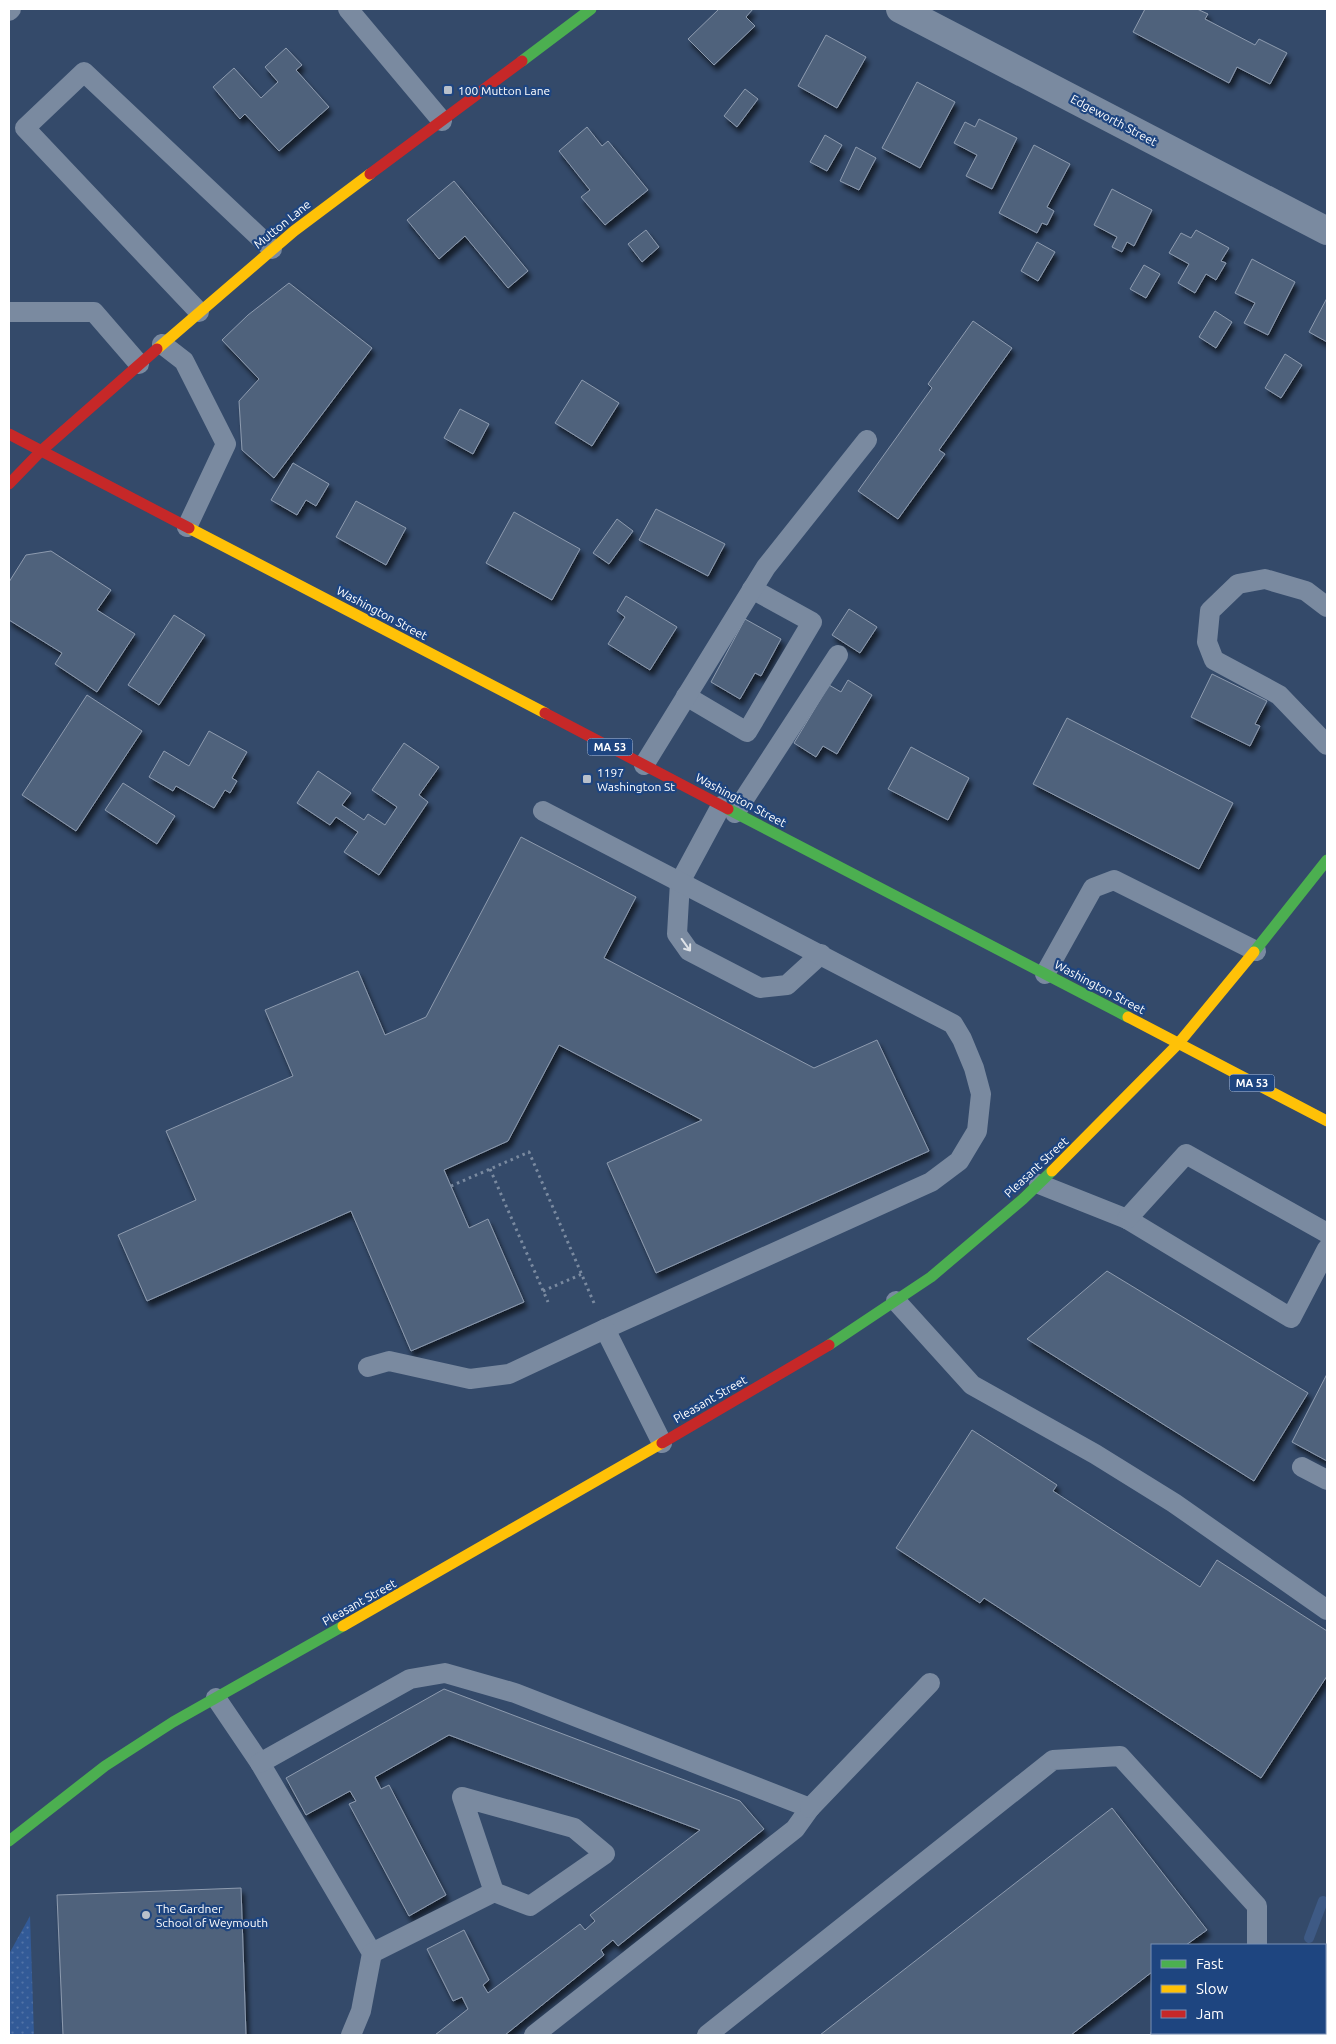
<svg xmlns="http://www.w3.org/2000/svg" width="1336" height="2044" font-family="Ubuntu,sans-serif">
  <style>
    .grass { fill: url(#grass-dots) }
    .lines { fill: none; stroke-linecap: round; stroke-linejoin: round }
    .stream { stroke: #3e5a85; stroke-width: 10 }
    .building { fill: #50627c; stroke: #8d9baf; filter: url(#shadow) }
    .path { stroke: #7a8aa0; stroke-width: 3; stroke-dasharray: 2.5 4; stroke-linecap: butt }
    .lane { stroke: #7a8aa0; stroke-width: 20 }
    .street { stroke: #7a8aa0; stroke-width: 28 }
    .fast { stroke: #4caf50; stroke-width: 11 }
    .slow { stroke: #ffc107; stroke-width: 11 }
    .jam { stroke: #c62828; stroke-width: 11 }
    .oneway { stroke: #dee2e7 }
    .poi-dot { fill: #b8c0cb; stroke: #1e4580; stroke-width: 2 }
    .labels { text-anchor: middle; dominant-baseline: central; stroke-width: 4.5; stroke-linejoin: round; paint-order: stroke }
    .shield { fill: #1e4580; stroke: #bcc7d9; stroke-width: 1 }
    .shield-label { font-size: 11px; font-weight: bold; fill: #fff }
    .poi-label { font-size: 12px; fill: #fff; stroke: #1e4580; text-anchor: start }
    .street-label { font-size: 12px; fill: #fff; stroke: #1e4580 }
  </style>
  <defs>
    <pattern id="grass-dots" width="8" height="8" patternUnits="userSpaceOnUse" patternTransform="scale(1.25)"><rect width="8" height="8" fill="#325a97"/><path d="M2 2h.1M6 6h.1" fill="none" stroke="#5173a7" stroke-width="1.8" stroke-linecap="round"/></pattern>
    <filter id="shadow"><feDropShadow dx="3" dy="5.5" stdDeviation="2.5" flood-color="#0009"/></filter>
  </defs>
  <rect width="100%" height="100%" fill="#344a6a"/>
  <!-- grass -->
  <path class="grass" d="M30 1916 34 2035H9V1954Z"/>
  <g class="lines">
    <!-- stream -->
    <g class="stream">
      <path d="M1309 1938 1323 1901"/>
      <path d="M1260 2035 1261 2033"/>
    </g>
  </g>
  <!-- building -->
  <g class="building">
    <path d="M719 9H753L746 17 755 26 714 65 688 39Z"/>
    <path d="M1145 9H1197L1208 14 1205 19 1255 45 1259 39 1287 53 1270 84 1237 67 1229 83 1133 32Z"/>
    <path d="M826 35 866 57 837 108 798 86Z"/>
    <path d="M286 48 302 65 296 70 329 107 279 151 245 114 240 119 213 87 234 68 261 98 278 82 265 67Z"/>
    <path d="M917 82 955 102 920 168 882 148Z"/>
    <path d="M745 89 758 99 737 127 724 116Z"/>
    <path d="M979 119 1017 138 992 189 966 176 977 155 954 143 965 122 975 127Z"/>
    <path d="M587 127 602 146 608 141 648 190 605 225 581 197 590 190 559 151Z"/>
    <path d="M825 135 842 145 827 171 810 162Z"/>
    <path d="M1034 145 1070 164 1047 207 1054 211 1047 225 1042 223 1037 233 999 213Z"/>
    <path d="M856 147 876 158 859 190 840 181Z"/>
    <path d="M454 181 528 271 508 288 465 236 439 259 407 220Z"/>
    <path d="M1112 189 1152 210 1134 246 1127 242 1122 252 1112 247 1117 237 1094 225Z"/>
    <path d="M646 230 659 247 642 262 628 244Z"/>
    <path d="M1196 230 1229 248 1221 261 1226 263 1216 280 1206 274 1195 293 1178 283 1189 264 1169 253 1181 233 1191 238Z"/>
    <path d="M1037 242 1055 252 1038 281 1021 271Z"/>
    <path d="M1252 259 1295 282 1268 335 1244 323 1255 303 1235 293Z"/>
    <path d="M1144 265 1160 274 1146 298 1130 289Z"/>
    <path d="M289 283 372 348 274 478 242 450 239 401 259 379 222 340 248 315Z"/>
    <path d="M1327 298V342L1309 332Z"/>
    <path d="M1215 311 1232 322 1216 348 1199 337Z"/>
    <path d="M973 321 1012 348 939 450 945 454 898 519 858 491 932 388 928 384Z"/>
    <path d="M1285 354 1302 365 1281 398 1265 388Z"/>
    <path d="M582 380 619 403 592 446 555 423Z"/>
    <path d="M460 409 489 424 473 454 444 438Z"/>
    <path d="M293 463 329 484 316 506 306 500 297 515 271 500Z"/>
    <path d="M356 501 406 528 386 565 336 537Z"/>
    <path d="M656 509 725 544 708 576 639 540Z"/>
    <path d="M514 512 580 549 552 600 486 563Z"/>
    <path d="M617 519 633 531 609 564 593 553Z"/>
    <path d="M51 551 111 590 97 610 135 634 97 692 55 664 62 653 9 620V582L26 555Z"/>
    <path d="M626 596 677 627 650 670 608 644 625 617 617 611Z"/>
    <path d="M849 609 877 627 860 653 832 635Z"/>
    <path d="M174 615 205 635 159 705 128 685Z"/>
    <path d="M745 619 781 639 761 676 755 673 740 699 711 682Z"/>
    <path d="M1212 674 1267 701 1255 724 1260 726 1250 746 1191 717Z"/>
    <path d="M848 680 872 695 837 754 823 746 816 757 794 743 829 685 841 692Z"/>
    <path d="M87 695 142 731 76 831 22 795Z"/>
    <path d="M1067 718 1233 803 1199 869 1033 784Z"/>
    <path d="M209 731 247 752 232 778 237 781 230 793 225 790 214 808 176 786 173 791 149 777 164 751 189 766Z"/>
    <path d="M404 743 439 767 419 795 428 802 379 875 344 852 358 832 336 817 330 825 297 803 318 771 351 793 342 805 364 820 368 814 385 825 397 807 372 790Z"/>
    <path d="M911 747 969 778 948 820 888 789Z"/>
    <path d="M123 783 175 816 157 844 105 810Z"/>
    <path d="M521 837 636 897 604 958 814 1068 877 1040 929 1151 656 1273 607 1163 702 1120 559 1045 508 1141 444 1170 469 1228 488 1219 524 1302 411 1351 351 1211 147 1301 118 1235 196 1200 166 1131 293 1076 265 1010 358 971 385 1035 426 1017Z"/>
    <path d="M1107 1271 1308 1393 1254 1481 1027 1339Z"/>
    <path d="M1327 1374V1461L1292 1442Z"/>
    <path d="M972 1430 1057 1485 1053 1491 1200 1587 1217 1560 1327 1631V1676L1261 1778 984 1598 980 1603 896 1548Z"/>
    <path d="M444 1689 740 1801 764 1829 618 1946 613 1940 601 1950 604 1955 505 2035H435L468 2009 462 1997 453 2001 427 1949 464 1930 489 1980 483 1985 488 1993 580 1924 585 1930 595 1921 590 1915 700 1830 449 1735 375 1777 381 1789 389 1785 446 1895 409 1916 349 1804 356 1801 350 1791 306 1815 286 1778Z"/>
    <path d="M1112 1808 1207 1930 1186 1945H1152V1972L1071 2035H820Z"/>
    <path d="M241 1888 246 2035H63L57 1895Z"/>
  </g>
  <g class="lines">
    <!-- path -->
    <g class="path">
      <path d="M490 1169 548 1302"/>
      <path d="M451 1186 529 1152 594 1303"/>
      <path d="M543 1291 582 1274"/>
    </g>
    <!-- lane -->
    <g class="lane">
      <path d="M348 9 442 121"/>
      <path d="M9 11 11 9"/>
      <path d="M9 312H94L139 364"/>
      <path d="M199 312 25 128 84 72 272 249"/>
      <path d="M162 344 184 361 226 444 187 527"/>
      <path d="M1327 607 1306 591 1265 579 1238 584 1210 611 1207 642 1214 660 1279 695 1327 745"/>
      <path d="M686 696 747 732 812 622 752 589"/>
      <path d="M644 765 766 567 867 440"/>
      <path d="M721 806 680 882 677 934 689 951 760 988 787 985 821 954"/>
      <path d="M543 811 953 1024 962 1039 974 1068 981 1094 977 1131 959 1161 931 1182 605 1329"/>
      <path d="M735 813 838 655"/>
      <path d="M1045 974 1093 888 1114 880 1256 951"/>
      <path d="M1039 1184 1127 1219 1291 1318 1327 1249"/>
      <path d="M1127 1219 1186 1154 1327 1233"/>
      <path d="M896 1301 972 1385 1095 1454 1174 1503 1327 1610"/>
      <path d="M368 1367 389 1361 470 1379 509 1374 605 1329 662 1443"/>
      <path d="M1302 1467 1327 1480"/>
      <path d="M216 1698 260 1763 372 1953 361 2011 351 2035"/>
      <path d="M260 1763 410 1679 445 1673 515 1693 810 1808 795 1829 534 2035"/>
      <path d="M810 1808 930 1683"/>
      <path d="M372 1953 494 1892 530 1906 605 1854 574 1828 462 1797 494 1892"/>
      <path d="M1325 2026 1327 2027"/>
      <path d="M707 2035 1053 1760 1120 1756 1257 1906V1945"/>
      <path d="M1160 2035 1163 2033"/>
    </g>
    <!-- street -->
    <g class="street">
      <path d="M900 9 1327 231"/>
      <path d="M1325 1974 1327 1970"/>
      <path d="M1292 2035 1293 2033"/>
    </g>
    <!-- fast -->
    <g class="fast">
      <path d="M522 61 591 9"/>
      <path d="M728 809 1128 1017"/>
      <path d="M1254 952 1327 860"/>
      <path d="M829 1345 931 1277 1023 1199 1052 1171"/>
      <path d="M9 1841 105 1766 173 1722 343 1626"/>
    </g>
    <!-- slow -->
    <g class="slow">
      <path d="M157 349 294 231 370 174"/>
      <path d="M189 528 545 713"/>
      <path d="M1128 1017 1327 1121"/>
      <path d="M1052 1171 1178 1044 1254 952"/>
      <path d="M343 1626 662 1443"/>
    </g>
    <!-- jam -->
    <g class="jam">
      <path d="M370 174 522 61"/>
      <path d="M9 434 189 528"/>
      <path d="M9 484 41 451 157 349"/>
      <path d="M545 713 728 809"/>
      <path d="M662 1443 829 1345"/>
    </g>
  </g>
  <!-- one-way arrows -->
  <defs><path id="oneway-shaft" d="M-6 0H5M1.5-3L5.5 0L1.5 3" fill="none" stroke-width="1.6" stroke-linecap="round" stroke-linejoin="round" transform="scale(1.25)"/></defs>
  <use class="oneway" href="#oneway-shaft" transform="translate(686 945) rotate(54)"/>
  <!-- markers -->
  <g class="poi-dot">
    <rect x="443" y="85" width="10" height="10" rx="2.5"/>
    <rect x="582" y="774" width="10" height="10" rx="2.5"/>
    <circle cx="146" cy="1915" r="5"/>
  </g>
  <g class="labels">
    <!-- shield labels -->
    <g class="shield">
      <rect x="587.5" y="738.5" width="45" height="17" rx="4"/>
      <rect x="1229.5" y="1074.5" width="45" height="17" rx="4"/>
    </g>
    <g class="shield-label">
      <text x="610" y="747">MA 53</text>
      <text x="1252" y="1083">MA 53</text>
    </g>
    <!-- poi labels -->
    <g class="poi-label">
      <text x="458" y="90">100 Mutton Lane</text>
      <text x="597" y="772">1197<tspan x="597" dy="14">Washington St</tspan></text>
      <text x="156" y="1908">The Gardner<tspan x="156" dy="14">School of Weymouth</tspan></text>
    </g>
    <!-- street labels -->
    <g class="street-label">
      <text transform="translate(1114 120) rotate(28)">Edgeworth Street</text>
      <text transform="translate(282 224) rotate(-39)">Mutton Lane</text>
      <text transform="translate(382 613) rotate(28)">Washington Street</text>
      <text transform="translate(741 800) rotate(28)">Washington Street</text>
      <text transform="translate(1100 987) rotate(28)">Washington Street</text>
      <text transform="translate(1036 1167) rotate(-43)">Pleasant Street</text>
      <text transform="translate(710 1399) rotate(-30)">Pleasant Street</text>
      <text transform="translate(359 1602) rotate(-29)">Pleasant Street</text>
    </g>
  </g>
  <!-- border -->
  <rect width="1336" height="2044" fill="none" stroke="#ffffff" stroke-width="20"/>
  <!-- legend -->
  <rect x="1151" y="1944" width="175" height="90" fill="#1e4580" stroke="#788fb3"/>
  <rect x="1161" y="1960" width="25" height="8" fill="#4caf50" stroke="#788fb3"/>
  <text x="1196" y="1969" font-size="15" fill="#ffffff">Fast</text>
  <rect x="1161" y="1985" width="25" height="8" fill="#ffc107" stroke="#788fb3"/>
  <text x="1196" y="1994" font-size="15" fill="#ffffff">Slow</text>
  <rect x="1161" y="2010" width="25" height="8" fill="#c62828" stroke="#788fb3"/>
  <text x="1196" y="2019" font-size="15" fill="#ffffff">Jam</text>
</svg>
